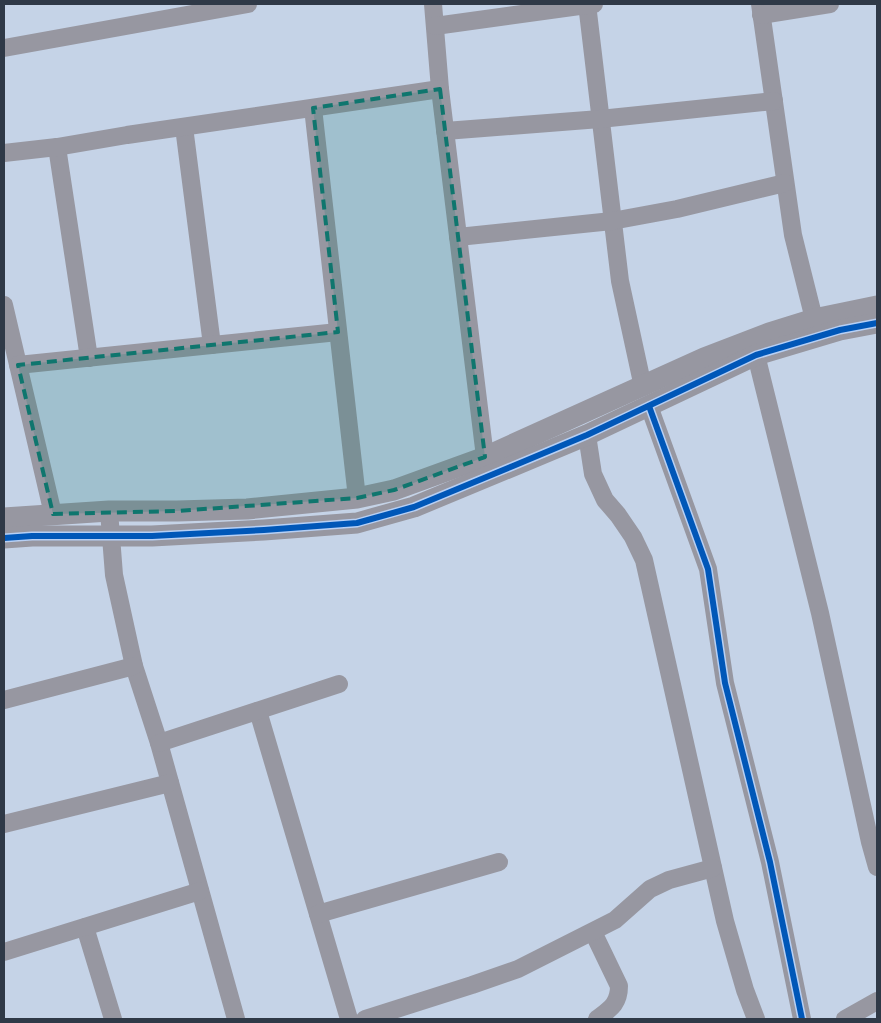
<svg xmlns="http://www.w3.org/2000/svg" width="881" height="1023" font-family="Literata,serif">
  <style>
    .lines { fill: none; stroke-linecap: round; stroke-linejoin: round }
    .minor { stroke: #9797a1; stroke-width: 18 }
    .tertiary { stroke: #9797a1; stroke-width: 21 }
    .cycleway-casing { stroke: #b7d0f5; stroke-width: 9 }
    .cycleway { stroke: #0057b8; stroke-width: 6 }
    .marked { fill: #0f766e; fill-opacity: 0.2; stroke: #0f766e; stroke-width: 4; stroke-dasharray: 10 6; stroke-linejoin: round }
  </style>
  <rect width="100%" height="100%" fill="#c5d3e7"/>
  <g class="lines">
    <!-- minor -->
    <g class="minor">
      <path d="M433 4 440 89 485 457"/>
      <path d="M587 4 620 281 643 387"/>
      <path d="M760 4 793 235 814 319"/>
      <path d="M761 15 830 4"/>
      <path d="M435 26 594 4"/>
      <path d="M4 48 248 4"/>
      <path d="M313 108 357 498"/>
      <path d="M184 127 212 345"/>
      <path d="M445 131 600 119 774 101"/>
      <path d="M57 147 89 358"/>
      <path d="M4 153 57 147 127 135 440 89"/>
      <path d="M458 237 612 221 677 209 785 183"/>
      <path d="M4 305 53 514"/>
      <path d="M756 355 820 613 870 842 877 867"/>
      <path d="M18 365 338 332"/>
      <path d="M649 406 708 569 725 683 770 862 802 1019"/>
      <path d="M587 435 593 474 605 500 618 515 633 537 644 560 725 921 745 990 756 1019"/>
      <path d="M109 511 114 575 134 666 159 743 236 1019"/>
      <path d="M4 700 134 666"/>
      <path d="M258 711 349 1019"/>
      <path d="M159 743 339 684"/>
      <path d="M4 824 170 783"/>
      <path d="M318 914 499 862"/>
      <path d="M85 927 113 1019"/>
      <path d="M593 932 619 986C619 1004 610 1009 597 1019"/>
      <path d="M4 952 200 891"/>
      <path d="M365 1019 472 985 518 969 615 920 650 889 669 880 713 868"/>
      <path d="M845 1019 877 1001"/>
    </g>
    <!-- tertiary -->
    <g class="tertiary">
      <path d="M4 518 109 511H177L247 509 357 498 394 490 485 457 704 358 769 333 814 319 877 306"/>
      <path d="M4 538 32 536H152L264 530 357 523 414 507 513 466 587 435 756 355 840 330 877 323"/>
    </g>
    <defs>
      <g id="cycleway">
        <path d="M649 406 708 569 725 683 770 862 802 1019"/>
        <path d="M4 538 32 536H152L264 530 357 523 414 507 513 466 587 435 756 355 840 330 877 323"/>
      </g>
    </defs>
    <!-- cycleway casing -->
    <use href="#cycleway" class="cycleway-casing"/>
    <!-- cycleway -->
    <use href="#cycleway" class="cycleway"/>
  </g>
  <!-- marked area -->
  <path class="marked" d="M440 89 485 457 394 490 357 498 177 511 53 514 18 365 338 332 313 108Z"/>
  <!-- border -->
  <rect width="881" height="1023" fill="none" stroke="#2f3947" stroke-width="10"/>
</svg>
